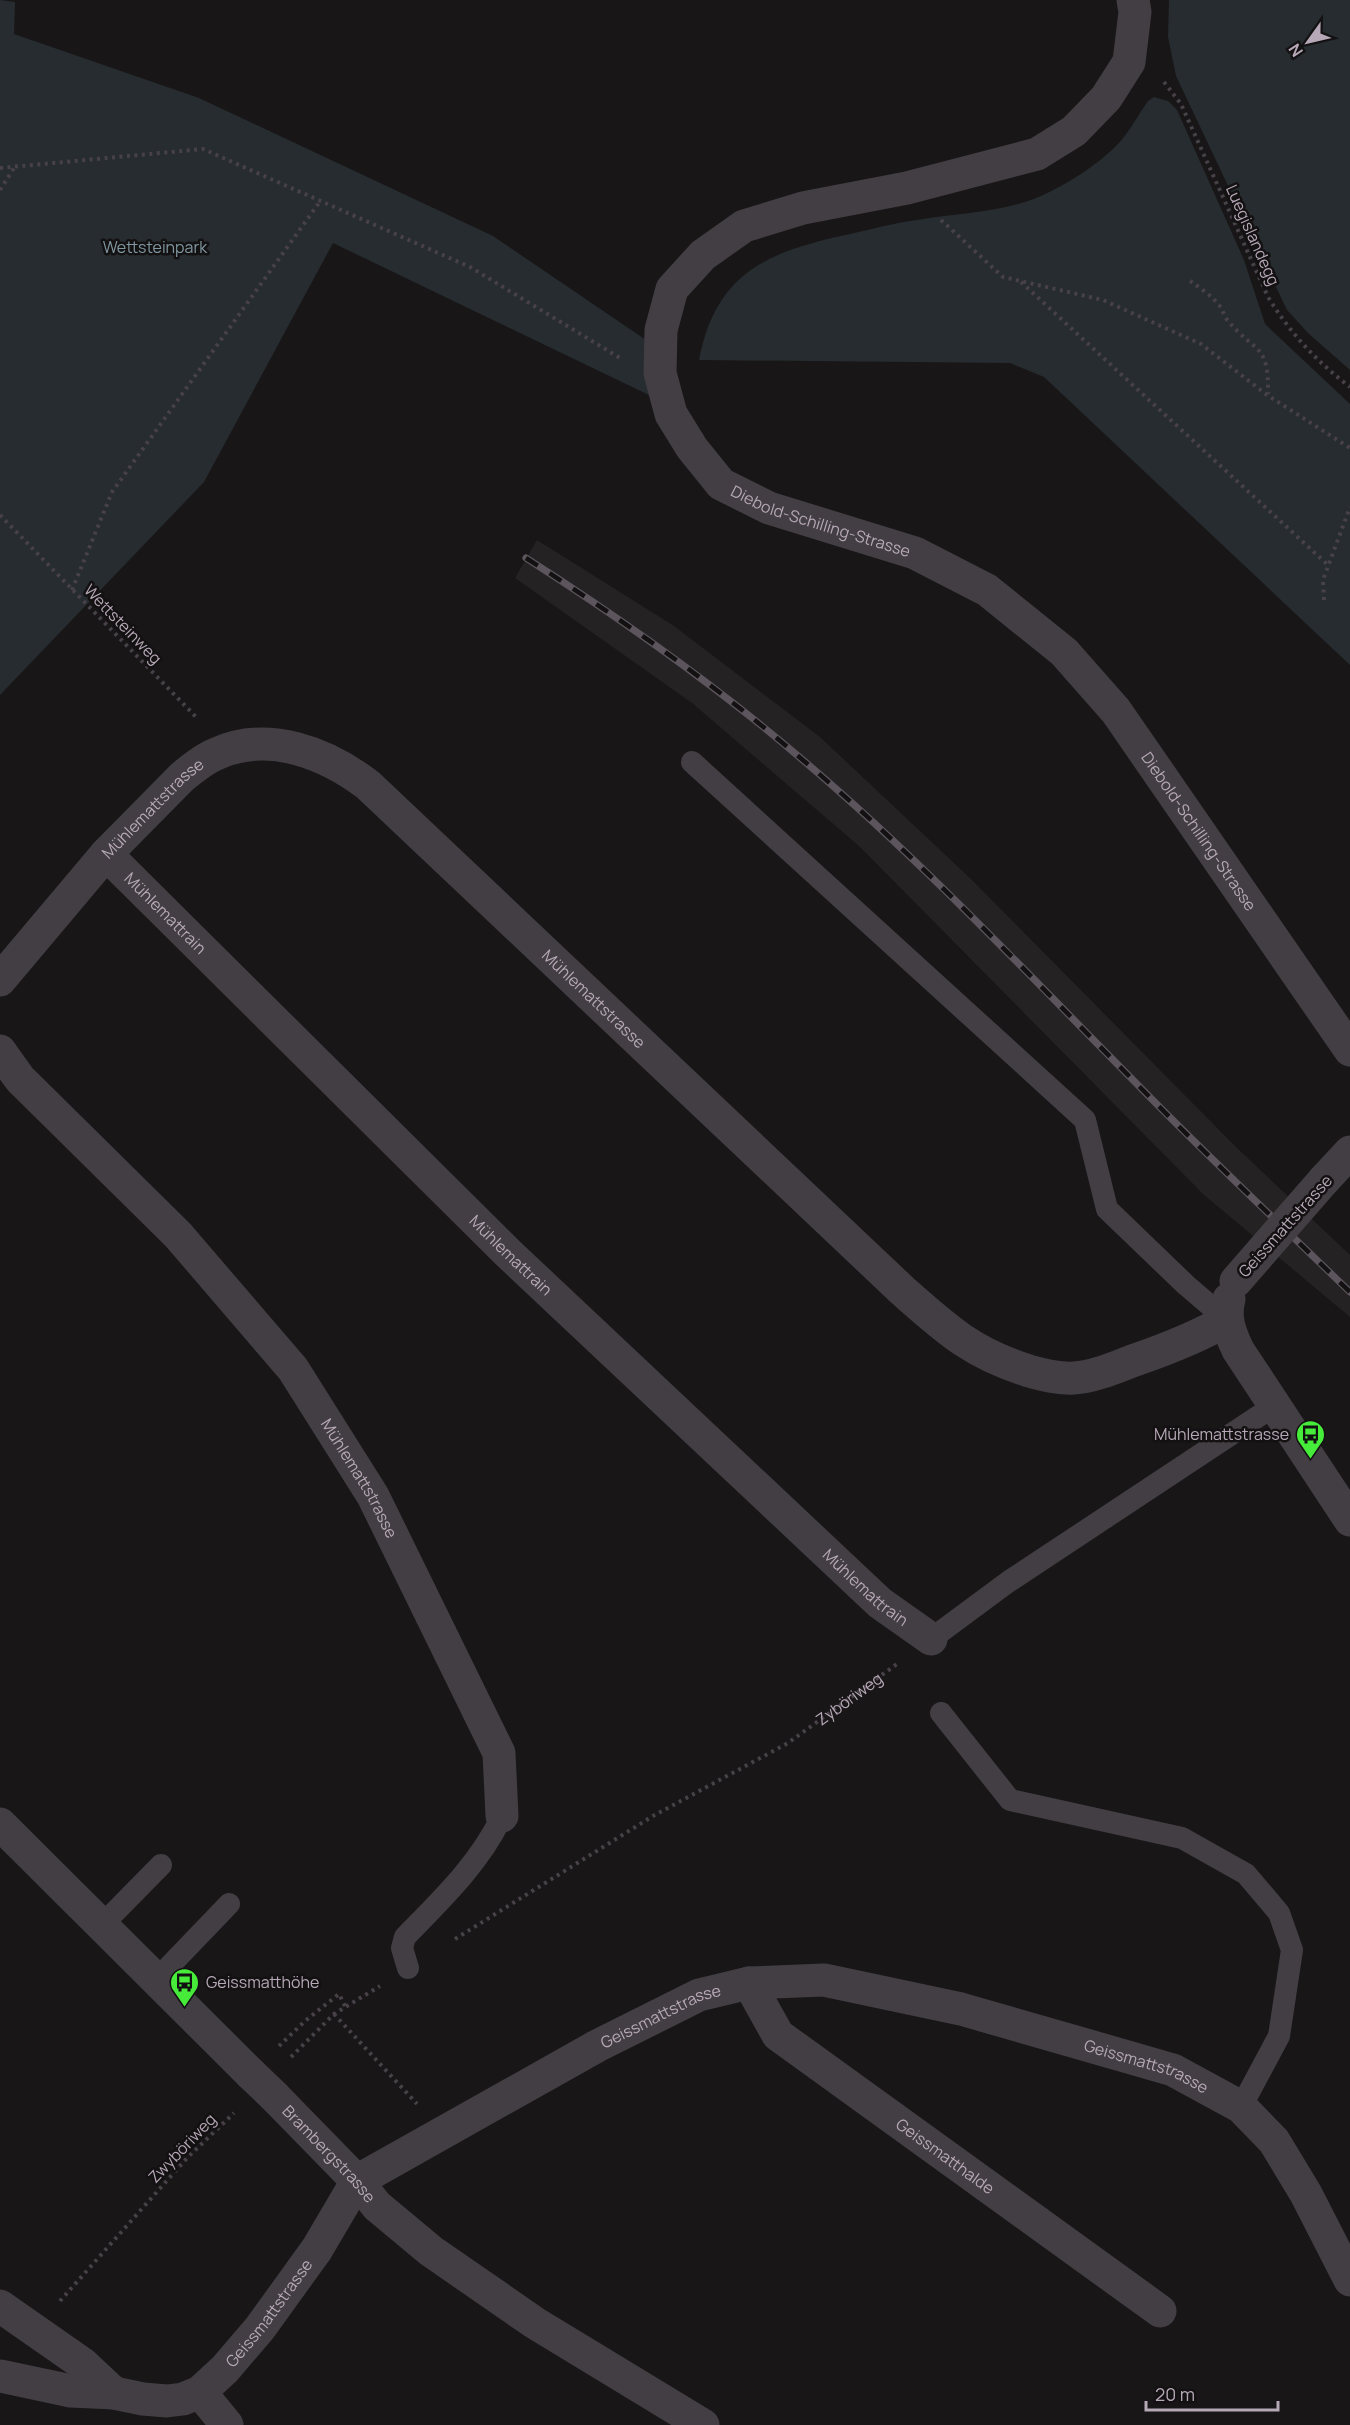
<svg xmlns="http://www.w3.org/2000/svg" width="1350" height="2425" font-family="Manrope,sans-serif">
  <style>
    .built { fill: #252224 }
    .green { fill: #262c2f }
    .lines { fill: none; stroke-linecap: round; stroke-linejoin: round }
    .path { stroke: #484148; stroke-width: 4; stroke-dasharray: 3 4.5; stroke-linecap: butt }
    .lane { stroke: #433e43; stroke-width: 22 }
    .street { stroke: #433e43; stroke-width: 33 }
    .rail-casing { stroke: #5d555d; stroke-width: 7 }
    .rail { stroke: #131112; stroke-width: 4.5; stroke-dasharray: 14; stroke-linecap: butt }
    .street-bridge { stroke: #433e43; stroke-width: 33 }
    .labels { text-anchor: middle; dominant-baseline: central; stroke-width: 5; stroke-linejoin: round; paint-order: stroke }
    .street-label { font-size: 16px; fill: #b6a8b7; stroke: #131112 }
    .park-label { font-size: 16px; fill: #8097a1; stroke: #131112 }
    .poi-label { font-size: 16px; fill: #b6a8b7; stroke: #131112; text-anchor: end }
  </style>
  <rect width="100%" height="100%" fill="#181617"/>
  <!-- built -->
  <path class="built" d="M537 540 674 626 820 737 971 879 1236 1147 1350 1255V1317L1204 1195 859 846 692 703 515 578Z"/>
  <!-- green -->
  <g class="green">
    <path d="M0 0 15 2 14 34 199 98 493 236 646 340 651 396 333 243 204 482 0 695Z"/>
    <path d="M1169 0H1350V370L1308 333 1287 310 1176 76 1168 37Z"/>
    <path d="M1154 97 1168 101 1177 110 1244 260 1265 324 1350 404V665L1044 377 1010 363 699 360C716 271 770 251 850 234 872 229 894 223 917 220 958 213 1002 213 1041 196 1067 184 1096 166 1117 145 1129 133 1138 115 1148 101Z"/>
  </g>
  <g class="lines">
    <!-- path -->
    <g class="path">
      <path d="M1164 82 1181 104 1268 297C1290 333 1317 362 1350 387"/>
      <path d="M0 168 203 149 470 267 620 358"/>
      <path d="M0 190 14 168"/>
      <path d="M941 220 1003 277 1103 300 1201 344 1267 395 1350 448"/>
      <path d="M1190 281C1200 288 1211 295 1219 305 1223 310 1224 316 1228 321 1256 354 1269 343 1268 394"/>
      <path d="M1021 282 1328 565"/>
      <path d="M0 515 198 719"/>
      <path d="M72 590 112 492 321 200"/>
      <path d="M1324 600 1323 580 1350 507"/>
      <path id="s1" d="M455 1939 653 1816 788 1743 897 1664"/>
      <path d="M334 2014 417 2104"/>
      <path d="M279 2046 305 2021 339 1994 346 2008"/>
      <path d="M291 2057 334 2014 380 1986"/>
      <path d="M60 2301 187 2158 234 2113"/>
    </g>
    <!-- lane -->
    <g class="lane">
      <path d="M692 762 1085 1120 1107 1209 1186 1285 1227 1320"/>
      <path d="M931 1639 1008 1582 1274 1406"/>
      <path d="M941 1713 1010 1800 1182 1838 1246 1874 1279 1913 1292 1950 1279 2036 1241 2107"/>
      <path d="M102 1925 161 1865"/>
      <path d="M408 1968 402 1948 405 1937C441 1900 480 1863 502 1816"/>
      <path d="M157 1979 229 1904"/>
    </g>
    <!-- street -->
    <g class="street">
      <path id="s2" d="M1133 0 1135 12 1129 62 1106 98 1074 131 1037 154 907 188 803 208 744 226 703 255 672 289 661 330 660 373 671 414 692 448 721 484 769 508 915 553 987 590 1064 652 1116 711 1350 1050"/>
      <path id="s3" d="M106 854 508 1253 880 1603 931 1639"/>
      <path id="s4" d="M0 980 106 854 182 777C193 768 204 759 216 754 268 730 326 753 368 785L903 1291C947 1330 972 1353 1029 1371 1043 1375 1058 1379 1074 1378 1094 1377 1116 1367 1135 1360 1167 1349 1198 1337 1227 1320"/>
      <path id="s5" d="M0 1051 20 1079 178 1235 293 1369 373 1496 499 1753 502 1816"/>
      <path d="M1324 1180 1350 1152"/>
      <path d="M1229 1299C1224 1318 1230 1333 1238 1350L1350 1520"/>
      <path d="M0 1824 251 2074"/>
      <path id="s6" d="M749 1983 778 2035 1160 2311"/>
      <path id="s7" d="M274 2096 357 2181 377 2206 431 2251 535 2323 703 2425"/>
      <path d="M0 2306 83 2364 114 2393"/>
      <path id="s8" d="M0 2376 71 2391 114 2393 143 2399 167 2401 183 2399 200 2392 225 2369 260 2328 317 2249 357 2181 597 2046 699 1995 749 1983 824 1980 961 2009 1173 2070 1241 2107 1274 2141 1306 2194 1350 2280"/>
      <path d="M200 2392 227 2425"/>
    </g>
    <defs>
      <path id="rail" d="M526 558C623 620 717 686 804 761 921 860 1027 973 1135 1082 1205 1154 1278 1222 1350 1292"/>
    </defs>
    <!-- rail casing -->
    <use href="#rail" class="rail-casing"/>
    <!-- rail -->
    <use href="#rail" class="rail"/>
    <!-- street-bridge -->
    <g class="street-bridge">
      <path d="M1236 1281 1324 1180"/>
      <path d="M251 2074 274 2096"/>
    </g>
  </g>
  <!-- icons -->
  <defs>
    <symbol id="bus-pin" viewBox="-11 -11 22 30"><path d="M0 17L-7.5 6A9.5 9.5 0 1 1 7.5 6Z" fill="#47eb3a" stroke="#131112"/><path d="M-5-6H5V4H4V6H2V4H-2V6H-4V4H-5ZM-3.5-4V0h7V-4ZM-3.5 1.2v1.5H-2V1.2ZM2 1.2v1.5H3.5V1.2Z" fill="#111"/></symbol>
  </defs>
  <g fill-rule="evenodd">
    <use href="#bus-pin" x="1294" y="1418" width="33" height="45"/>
    <use href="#bus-pin" x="168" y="1966" width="33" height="45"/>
  </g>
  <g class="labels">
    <!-- street labels -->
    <g class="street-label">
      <text transform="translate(1253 235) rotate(66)">Luegislandegg</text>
      <text stroke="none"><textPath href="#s2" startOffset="914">Diebold-Schilling-Strasse</textPath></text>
      <text transform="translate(123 624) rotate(46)">Wettsteinweg</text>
      <text stroke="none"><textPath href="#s4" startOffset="230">Mühlemattstrasse</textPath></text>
      <text stroke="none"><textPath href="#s2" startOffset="1418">Diebold-Schilling-Strasse</textPath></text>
      <text stroke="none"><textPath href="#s3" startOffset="84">Mühlemattrain</textPath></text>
      <text stroke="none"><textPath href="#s4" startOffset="788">Mühlemattstrasse</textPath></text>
      <text transform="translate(1285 1226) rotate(-48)">Geissmattstrasse</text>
      <text stroke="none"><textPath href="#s3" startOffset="570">Mühlemattrain</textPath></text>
      <text stroke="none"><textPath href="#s5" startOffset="561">Mühlemattstrasse</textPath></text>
      <text stroke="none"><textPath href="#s3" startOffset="1056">Mühlemattrain</textPath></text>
      <text stroke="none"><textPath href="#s1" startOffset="462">Zyböriweg</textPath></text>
      <text stroke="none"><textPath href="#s8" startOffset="814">Geissmattstrasse</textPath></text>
      <text stroke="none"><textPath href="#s8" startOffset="1318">Geissmattstrasse</textPath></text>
      <text transform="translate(182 2148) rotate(-46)">Zwyböriweg</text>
      <text stroke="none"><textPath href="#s7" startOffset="80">Brambergstrasse</textPath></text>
      <text stroke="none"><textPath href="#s6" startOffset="266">Geissmatthalde</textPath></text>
      <text stroke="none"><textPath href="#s8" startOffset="309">Geissmattstrasse</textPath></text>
    </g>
    <!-- park labels -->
    <g class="park-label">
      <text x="155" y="247">Wettsteinpark</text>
    </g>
    <!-- poi labels -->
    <g class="poi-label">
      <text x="1289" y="1434">Mühlemattstrasse</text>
      <text x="206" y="1982" text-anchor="start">Geissmatthöhe</text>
    </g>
  </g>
  <!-- north arrow -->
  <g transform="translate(1308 42) rotate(236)" stroke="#131112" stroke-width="4.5" paint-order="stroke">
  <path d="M0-4.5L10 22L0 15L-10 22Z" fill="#b6a8b7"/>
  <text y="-9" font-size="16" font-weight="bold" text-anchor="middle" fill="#b6a8b7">N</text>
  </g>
  <!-- scale -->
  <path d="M1146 2401v9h132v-9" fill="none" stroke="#b6a8b7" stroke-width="3"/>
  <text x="1155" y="2401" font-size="18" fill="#b6a8b7" stroke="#131112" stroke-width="4.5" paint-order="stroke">20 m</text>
</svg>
